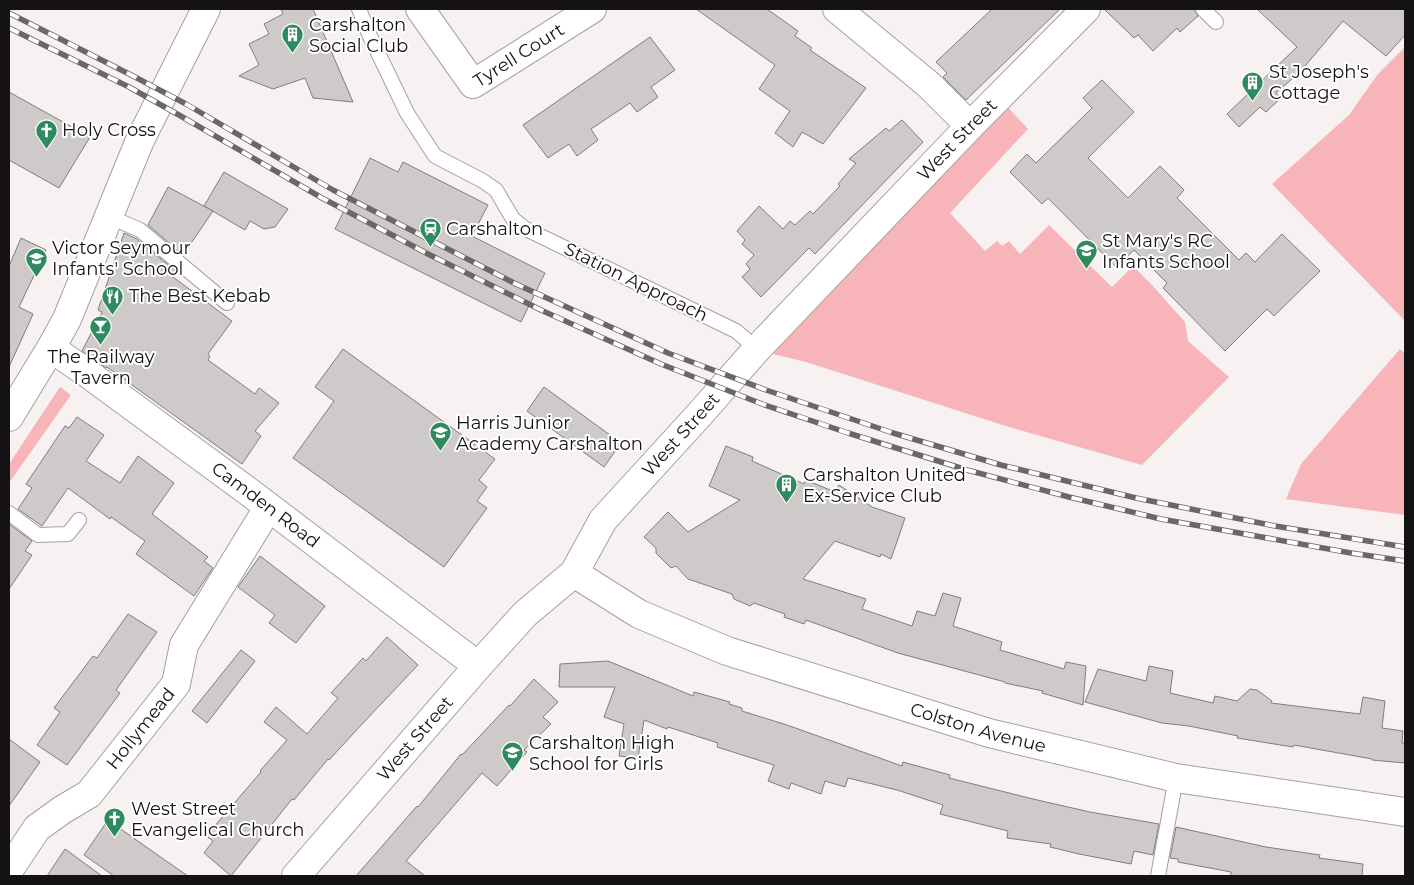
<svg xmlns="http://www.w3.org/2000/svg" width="1414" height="885" font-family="Montserrat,sans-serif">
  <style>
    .green { fill: #f7b5ba }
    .building { fill: #cfcaca; stroke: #827d7d }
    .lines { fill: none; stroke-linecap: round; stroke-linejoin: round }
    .lane-casing { stroke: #a6a0a0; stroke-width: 16 }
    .street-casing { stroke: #a6a0a0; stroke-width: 30 }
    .secondary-casing { stroke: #a6a0a0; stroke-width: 30 }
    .lane { stroke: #fff; stroke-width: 14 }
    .street { stroke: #fff; stroke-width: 28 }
    .secondary { stroke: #fff; stroke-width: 28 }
    .rail-casing { stroke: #6b6767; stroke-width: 5.5 }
    .rail { stroke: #fff; stroke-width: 4; stroke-dasharray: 11; stroke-linecap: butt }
    .labels { text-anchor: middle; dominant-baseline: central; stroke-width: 4; stroke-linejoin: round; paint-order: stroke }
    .poi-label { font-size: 18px; fill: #141212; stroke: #fff; text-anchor: start }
    .street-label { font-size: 18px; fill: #141212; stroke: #fff }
  </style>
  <rect width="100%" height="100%" fill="#f7f1f1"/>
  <!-- green -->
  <g class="green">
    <path d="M1405 47V321L1272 184 1349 115 1378 74Z"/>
    <path d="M1003 102 1028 129 950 213 985 251 997 241 1002 246 1009 241 1020 254 1049 225 1112 287 1133 266 1152 285 1185 322 1188 341 1229 377 1142 465 1009 427 806 362 769 353Z"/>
    <path d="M1400 349 1405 353V515L1286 499 1301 464Z"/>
    <path d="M60 387 71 395 9 483V464Z"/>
  </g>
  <!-- building -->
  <g class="building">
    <path d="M281 9H313L353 102 313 98 305 78 273 89 239 76 259 65 249 44 269 34 264 24 283 14Z"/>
    <path d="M696 9H767L798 31 795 36 812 48 810 50 866 88 823 144 802 132 793 147 775 133 790 111 759 89 775 65Z"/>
    <path d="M992 9H1060L966 100 943 77 947 73 936 62Z"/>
    <path d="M1104 9H1194L1198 16 1180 32 1177 28 1153 51 1138 35 1134 38Z"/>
    <path d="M1257 9H1405V35L1386 56 1343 21 1300 72 1276 93 1281 98 1266 112 1260 107 1239 127 1227 114 1297 47Z"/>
    <path d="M650 37 675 70 651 87 658 97 637 112 630 103 591 129 598 140 577 156 569 144 548 158 523 125Z"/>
    <path d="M1102 80 1134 112 1088 158 1128 198 1160 166 1184 190 1177 198 1239 260 1246 253 1255 262 1282 234 1320 271 1274 316 1267 309 1225 351 1163 288 1167 283 1134 250 1116 267 1048 198 1042 204 1010 172 1027 154 1036 163 1092 108 1083 98Z"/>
    <path d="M9 92 90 137 59 188 9 160Z"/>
    <path d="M902 120 923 142 815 254 809 248 761 297 742 277 750 269 746 264 754 255 742 244 745 240 737 231 759 206 783 229 790 221 795 225 810 211 813 214 840 186 838 184 856 163 849 159 886 128 889 131Z"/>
    <path d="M370 158 398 172 403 162 488 205 472 236 545 273 521 322 335 229Z"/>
    <path d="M224 172 288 209 275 227 264 229 250 221 245 230 204 206Z"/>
    <path d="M168 187 213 211 183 255 148 225Z"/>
    <path d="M124 233 135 238 176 271 173 277 232 321 208 354 210 356 208 360 255 394 259 388 279 403 255 431 261 436 242 464 107 367 106 368 82 351 102 312 98 310Z"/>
    <path d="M21 238 46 250 19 307 33 314 9 367V266Z"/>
    <path d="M343 349 495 459 479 480 487 487 477 501 487 508 444 567 293 458 334 401 315 387Z"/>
    <path d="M544 387 621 443 604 467 527 411Z"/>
    <path d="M77 417 104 435 86 461 120 483 138 456 174 483 152 514 208 557 204 561 213 568 194 596 136 554 145 541 111 517 110 519 68 488 42 526 18 509 32 488 26 484 65 426 69 428Z"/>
    <path d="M726 446 753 457 752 461 804 484 806 480 835 492 839 485 872 507 905 518 891 559 881 554 880 557 835 541 803 579 866 599 862 609 912 626 917 611 935 616 943 593 961 598 953 626 1002 642 1000 650 1064 669 1066 662 1086 666 1083 705 1042 693 1043 691 1005 683V682L898 653 806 620 804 624 784 617 785 614 754 603 750 606 734 599 732 594 688 579 676 566 671 568 656 553V548L644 537 668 512 688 532 740 500 709 486Z"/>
    <path d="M9 524 32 541 25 551 32 555 9 589Z"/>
    <path d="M260 556 325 606 296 643 269 623 275 615 238 587Z"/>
    <path d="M128 614 157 632 116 690 120 693 67 765 37 745 60 712 54 708 93 656 97 658Z"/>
    <path d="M387 637 418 665 364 722 329 760 328 759 294 800 292 799 231 876 204 853 213 841 206 836 261 772 260 771 287 740 264 722 276 707 307 734 338 698 331 693 363 658 366 661Z"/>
    <path d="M241 650 255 661 207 723 192 711Z"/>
    <path d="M608 661 693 696 694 692 730 702 729 704 742 708V711L787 725 902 766 903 762 950 775 949 778 1033 799 1090 812 1159 824 1153 855 1134 851 1131 864 1079 854 1050 847 1051 844 1007 838 1008 831 940 814 943 805 897 790 848 778 845 787 825 781 821 794 791 783 789 789 768 781 774 765 717 747 718 743 668 727 667 729 644 720 638 758 619 756 624 724 604 717 615 687H559L560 664Z"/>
    <path d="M1149 666 1173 671 1170 693 1213 703 1215 696 1237 701 1250 689 1257 690 1272 701 1271 703 1360 714 1363 697 1385 701 1382 728 1403 731 1402 743H1405V763L1372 760V759L1294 745 1293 747 1237 738 1238 736 1189 726 1162 723 1085 702 1098 669 1146 681Z"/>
    <path d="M534 679 558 702 543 717 551 724 524 750 527 752 497 786 482 773 406 861 425 876H356L417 806 418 807 461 754 462 755 509 705 510 706Z"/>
    <path d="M9 739 40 762 9 806Z"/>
    <path d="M108 820 159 856 188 876H114L84 855Z"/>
    <path d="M1176 827 1266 847 1320 855 1319 858 1363 864 1362 876H1231V872L1178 862V859L1170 858Z"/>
    <path d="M65 849 102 876H47Z"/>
  </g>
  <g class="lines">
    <defs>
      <g id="lane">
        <path d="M359 9 369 34 407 113 435 156 483 181 496 190 513 219 524 228 736 331 757 349"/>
        <path d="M1203 9 1216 22"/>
        <path d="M108 216 140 230 227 303"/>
        <path d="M9 513 38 535 68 534 79 520"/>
        <path d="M1158 876 1176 778"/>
      </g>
      <g id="street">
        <path id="s1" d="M420 9 473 84 592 9"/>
        <path d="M837 9 929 85 970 126"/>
        <path id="s2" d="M51 348 87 373 249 492 478 666"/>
        <path id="s3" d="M9 870 37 828 62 810 89 794 176 684 184 645 268 508"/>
      </g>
      <g id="secondary">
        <path d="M9 417 51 348 67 319 140 140 206 9"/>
        <path id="s4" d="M574 573 639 614 727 651 989 733 1176 778 1405 812"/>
        <path id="s5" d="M296 876 478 666 525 614 574 573 603 520 699 415 757 349 970 126 1086 9"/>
      </g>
    </defs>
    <!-- lane casing -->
    <use href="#lane" class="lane-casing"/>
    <!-- street casing -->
    <use href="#street" class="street-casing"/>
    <!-- secondary casing -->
    <use href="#secondary" class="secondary-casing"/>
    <!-- lane -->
    <use href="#lane" class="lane"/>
    <!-- street -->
    <use href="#street" class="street"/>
    <!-- secondary -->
    <use href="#secondary" class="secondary"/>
    <defs>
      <g id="rail">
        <path d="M9 13 135 77 186 104 333 190 516 284 668 353 766 390 893 433 1001 465 1136 498 1275 526 1405 547"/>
        <path d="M9 28 129 87 179 115 322 198 428 254 543 311 661 364 762 404 848 433 967 470 1069 497 1161 519 1351 553 1405 561"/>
      </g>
    </defs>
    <!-- rail casing -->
    <use href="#rail" class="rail-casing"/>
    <!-- rail -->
    <use href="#rail" class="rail"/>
  </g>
  <!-- icons -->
  <defs>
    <symbol id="building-pin" viewBox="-11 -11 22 30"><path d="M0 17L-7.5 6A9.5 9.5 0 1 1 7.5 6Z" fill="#308a60" stroke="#fff"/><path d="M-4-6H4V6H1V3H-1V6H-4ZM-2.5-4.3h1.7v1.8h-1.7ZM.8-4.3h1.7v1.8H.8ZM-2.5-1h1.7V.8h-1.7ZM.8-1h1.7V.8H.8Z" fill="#fff"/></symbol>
    <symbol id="church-pin" viewBox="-11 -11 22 30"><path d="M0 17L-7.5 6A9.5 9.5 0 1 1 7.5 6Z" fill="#308a60" stroke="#fff"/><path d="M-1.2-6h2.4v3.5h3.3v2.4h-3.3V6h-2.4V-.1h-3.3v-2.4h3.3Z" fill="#fff"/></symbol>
    <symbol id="station-pin" viewBox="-11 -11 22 30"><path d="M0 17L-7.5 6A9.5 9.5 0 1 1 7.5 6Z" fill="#308a60" stroke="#fff"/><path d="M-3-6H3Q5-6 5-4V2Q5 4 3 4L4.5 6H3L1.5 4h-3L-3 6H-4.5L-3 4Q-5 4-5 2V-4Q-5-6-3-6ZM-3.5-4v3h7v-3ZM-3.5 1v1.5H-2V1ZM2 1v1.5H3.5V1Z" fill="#fff"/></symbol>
    <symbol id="school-pin" viewBox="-11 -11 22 30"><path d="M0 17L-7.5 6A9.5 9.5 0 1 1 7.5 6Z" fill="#308a60" stroke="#fff"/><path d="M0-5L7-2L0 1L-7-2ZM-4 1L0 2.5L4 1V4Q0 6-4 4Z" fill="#fff"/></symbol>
    <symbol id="restaurant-pin" viewBox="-11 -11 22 30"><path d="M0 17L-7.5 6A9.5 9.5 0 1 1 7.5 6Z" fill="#308a60" stroke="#fff"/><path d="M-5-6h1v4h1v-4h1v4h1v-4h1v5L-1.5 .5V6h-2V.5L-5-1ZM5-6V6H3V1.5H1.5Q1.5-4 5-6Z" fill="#fff"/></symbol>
    <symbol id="bar-pin" viewBox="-11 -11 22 30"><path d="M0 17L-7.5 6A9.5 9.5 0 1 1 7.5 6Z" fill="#308a60" stroke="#fff"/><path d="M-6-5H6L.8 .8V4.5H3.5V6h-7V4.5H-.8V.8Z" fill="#fff"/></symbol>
  </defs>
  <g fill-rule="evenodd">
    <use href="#building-pin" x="280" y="22" width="25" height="34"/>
    <use href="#building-pin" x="1240" y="70" width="25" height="34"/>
    <use href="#church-pin" x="34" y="118" width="25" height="34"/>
    <use href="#station-pin" x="418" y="216" width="25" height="34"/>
    <use href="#school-pin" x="1074" y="238" width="25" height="34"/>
    <use href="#school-pin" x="24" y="246" width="25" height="34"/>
    <use href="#restaurant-pin" x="100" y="284" width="25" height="34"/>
    <use href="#bar-pin" x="88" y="314" width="25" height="34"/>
    <use href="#school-pin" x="428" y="420" width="25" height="34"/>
    <use href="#building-pin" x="774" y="472" width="25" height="34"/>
    <use href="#school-pin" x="500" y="740" width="25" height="34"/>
    <use href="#church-pin" x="102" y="806" width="25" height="34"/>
  </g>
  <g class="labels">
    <!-- poi labels -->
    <g class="poi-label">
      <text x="309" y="25">Carshalton<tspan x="309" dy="21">Social Club</tspan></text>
      <text x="1269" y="72">St Joseph's<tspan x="1269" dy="21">Cottage</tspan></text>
      <text x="62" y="130">Holy Cross</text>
      <text x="446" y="229">Carshalton</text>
      <text x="1102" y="241">St Mary's RC<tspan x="1102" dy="21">Infants School</tspan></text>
      <text x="52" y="248">Victor Seymour<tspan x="52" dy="21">Infants' School</tspan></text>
      <text x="129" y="296">The Best Kebab</text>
      <text x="101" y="357" text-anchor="middle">The Railway<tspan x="101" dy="21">Tavern</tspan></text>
      <text x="456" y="423">Harris Junior<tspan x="456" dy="21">Academy Carshalton</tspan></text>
      <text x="803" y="475">Carshalton United<tspan x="803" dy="21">Ex-Service Club</tspan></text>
      <text x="529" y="743">Carshalton High<tspan x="529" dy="21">School for Girls</tspan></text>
      <text x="131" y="809">West Street<tspan x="131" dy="21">Evangelical Church</tspan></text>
    </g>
    <!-- street labels -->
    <g class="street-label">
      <text stroke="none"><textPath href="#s1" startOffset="146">Tyrell Court</textPath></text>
      <text stroke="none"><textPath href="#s5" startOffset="992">West Street</textPath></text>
      <text transform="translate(636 282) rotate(26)">Station Approach</text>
      <text stroke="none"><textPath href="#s5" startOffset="588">West Street</textPath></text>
      <text stroke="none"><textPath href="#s2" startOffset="266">Camden Road</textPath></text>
      <text stroke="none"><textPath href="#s4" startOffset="435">Colston Avenue</textPath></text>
      <text stroke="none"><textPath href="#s3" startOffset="196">Hollymead</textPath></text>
      <text stroke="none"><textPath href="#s5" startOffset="182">West Street</textPath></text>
    </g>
  </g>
  <!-- border -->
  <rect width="1414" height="885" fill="none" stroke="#141212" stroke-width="20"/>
</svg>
